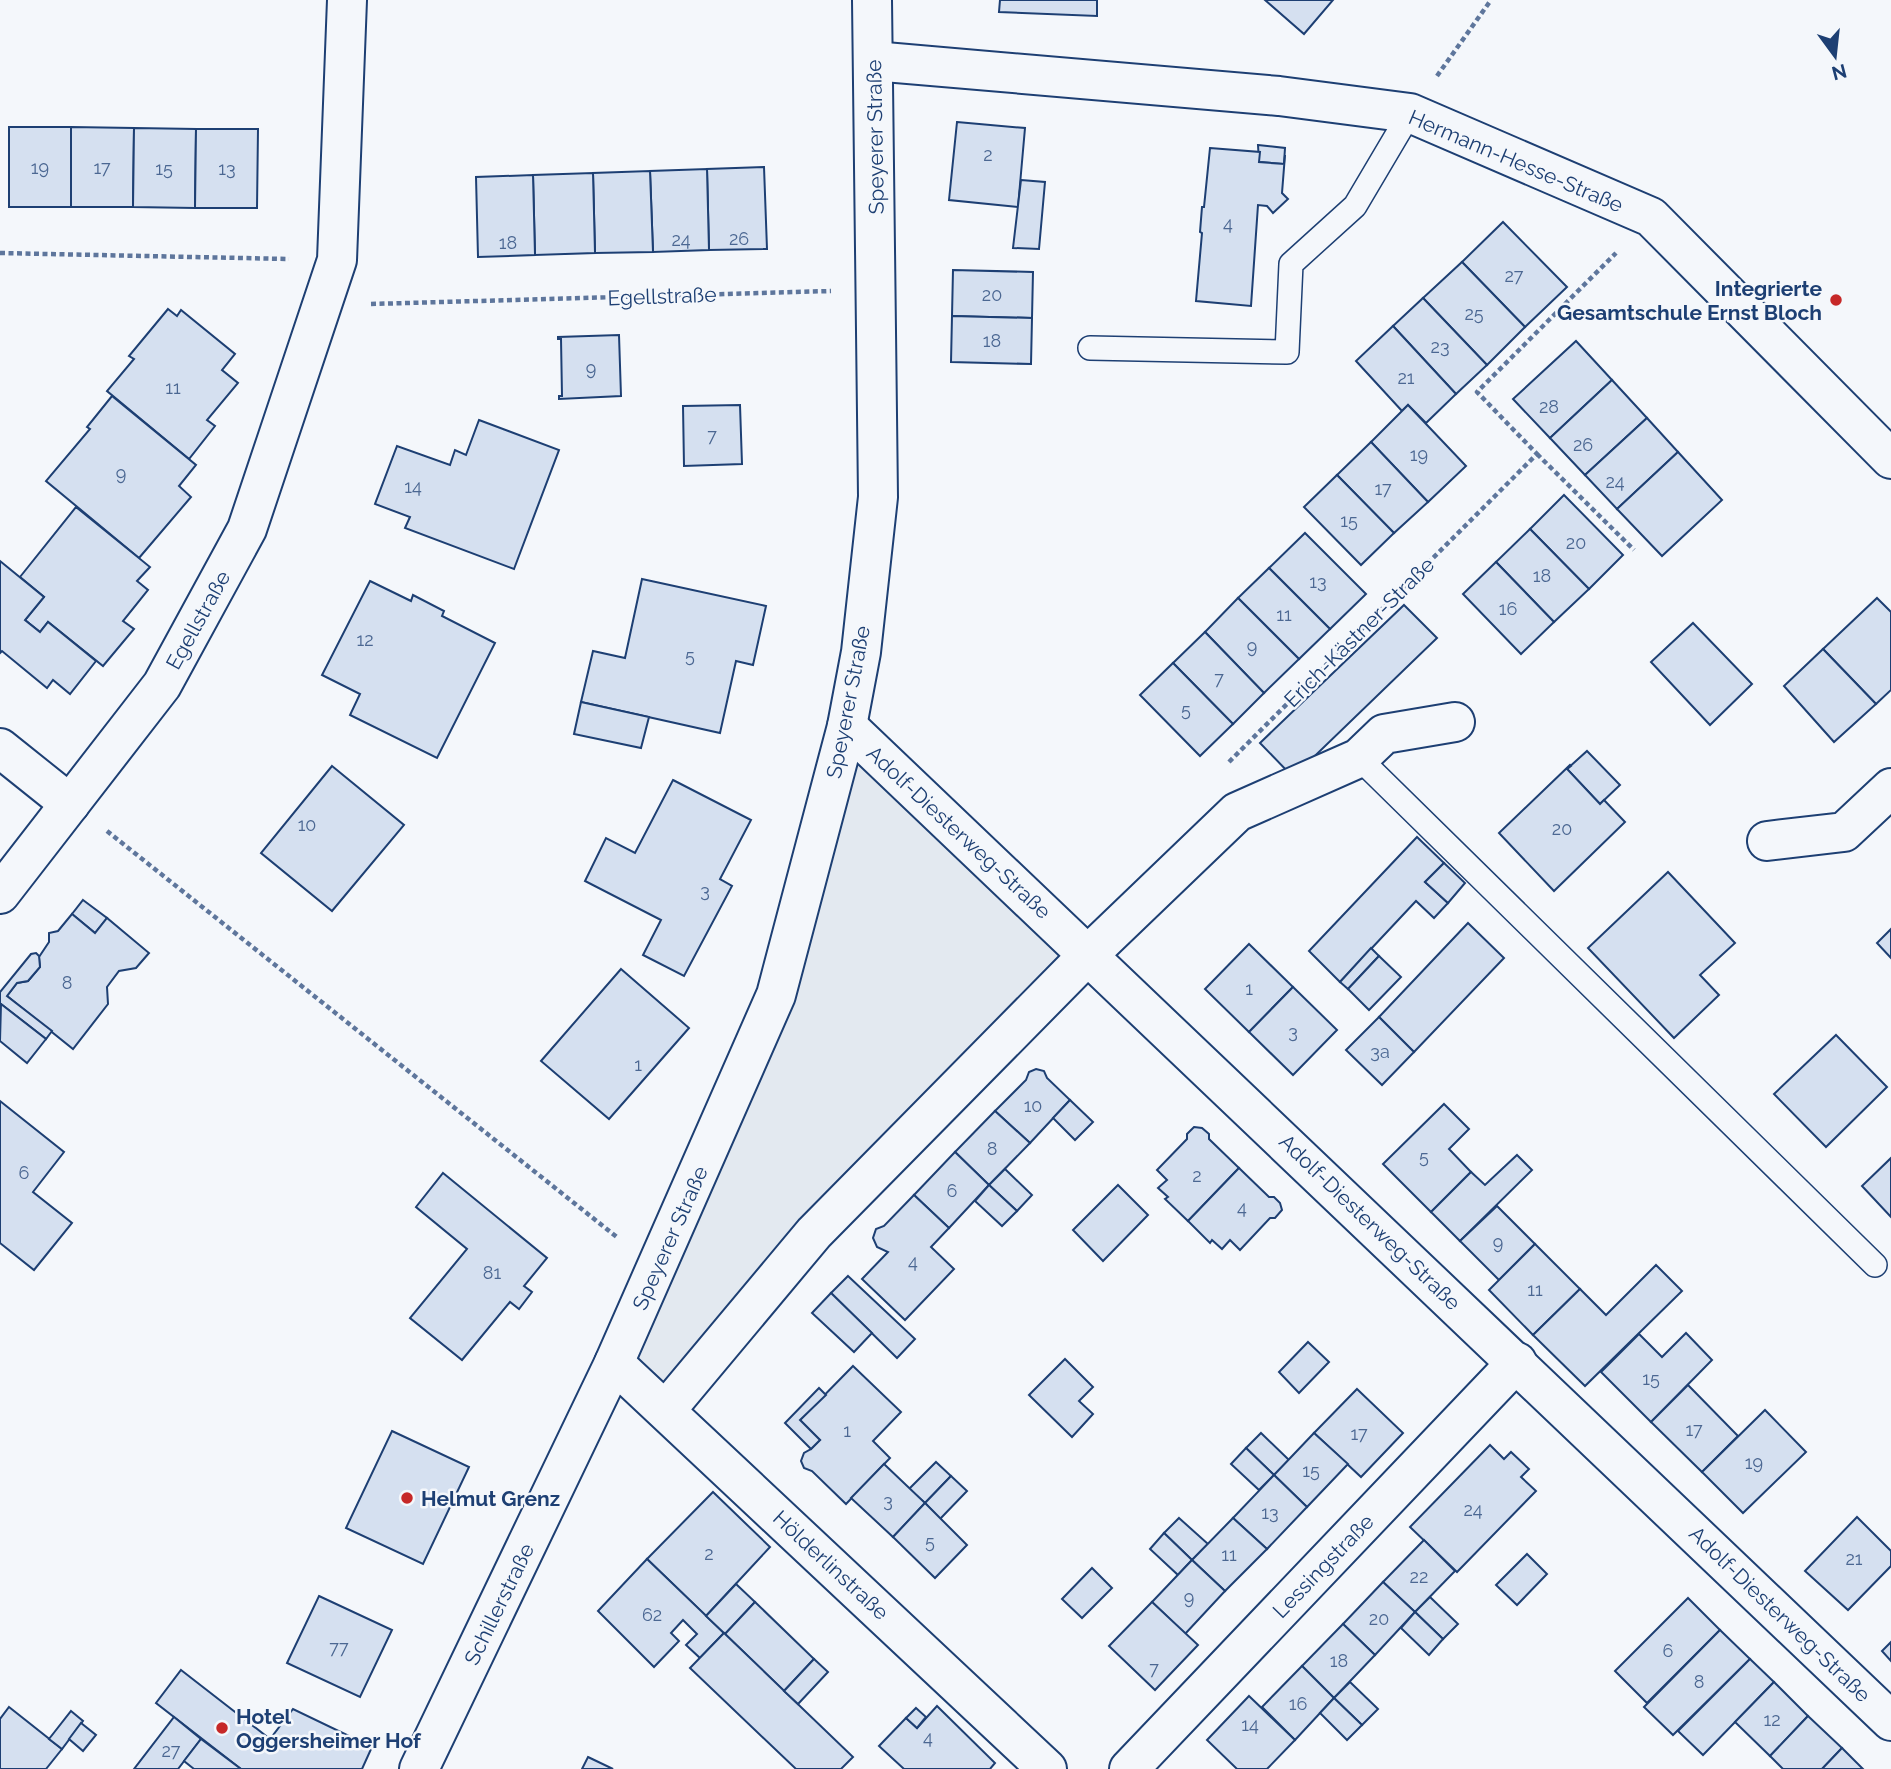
<svg xmlns="http://www.w3.org/2000/svg" width="1891" height="1769" font-family="Raleway,sans-serif">
  <style>
    .green { fill: #e3e9f0; stroke: #687fa3; stroke-width: 2 }
    .building { fill: #d5e0f0; stroke: #1d3f73; stroke-width: 2 }
    .lines { fill: none; stroke-linecap: round; stroke-linejoin: round }
    .service-casing { stroke: #1d3f73; stroke-width: 26 }
    .minor-casing { stroke: #1d3f73; stroke-width: 42 }
    .tertiary-casing { stroke: #1d3f73; stroke-width: 42 }
    .path { stroke: #5e769c; stroke-width: 4.5; stroke-dasharray: 5 3.5; stroke-linecap: butt }
    .service { stroke: #f4f7fb; stroke-width: 23 }
    .minor { stroke: #f4f7fb; stroke-width: 38 }
    .tertiary { stroke: #f4f7fb; stroke-width: 38 }
    .poi-dot { fill: #c62828; stroke: #f4f7fb; stroke-width: 2.5 }
    .labels { text-anchor: middle; dominant-baseline: central; stroke-width: 5; stroke-linejoin: round; paint-order: stroke }
    .number-label { font-size: 18px; fill: #4b6792 }
    .street-label { font-size: 21px; fill: #1d3f73; stroke: #f4f7fb }
    .poi-label { font-size: 21px; font-weight: bold; fill: #1d3f73; stroke: #f4f7fb; text-anchor: start }
  </style>
  <rect width="100%" height="100%" fill="#f4f7fb"/>
  <!-- green -->
  <path class="green" d="M856 754 1068 954 664 1388 632 1360Z"/>
  <!-- building -->
  <g class="building">
    <path d="M1000 0H1097V16L999 12Z"/>
    <path d="M1265 0H1333L1304 34Z"/>
    <path d="M957 122 1025 128 1018 207 949 200Z"/>
    <rect x="9" y="127" width="62" height="80"/>
    <path d="M71 127 134 128 133 207H71Z"/>
    <path d="M134 128 196 129 195 208 133 207Z"/>
    <path d="M196 129H258L257 208H195Z"/>
    <path d="M1258 145 1285 148 1284 164 1259 162Z"/>
    <path d="M1210 148 1260 152 1259 162 1284 164 1285 155 1282 193 1288 199 1273 213 1267 206 1258 205 1251 306 1196 301 1202 233 1200 232 1202 207H1204Z"/>
    <path d="M764 167 767 249 709 250 707 169Z"/>
    <path d="M707 169 709 250 653 252 650 171Z"/>
    <path d="M650 171 653 252 595 253 593 173Z"/>
    <path d="M593 173 595 253 535 255 533 175Z"/>
    <path d="M533 175 535 255 478 257 476 177Z"/>
    <path d="M1021 180 1045 182 1039 249 1013 248Z"/>
    <path d="M1503 222 1567 287 1525 327 1462 262Z"/>
    <path d="M1462 262 1525 327 1487 365 1423 298Z"/>
    <path d="M953 270 1033 272 1032 318 952 316Z"/>
    <path d="M1423 298 1487 365 1456 394 1393 326Z"/>
    <path d="M168 309 177 316 181 310 235 354 222 370 238 383 207 420 215 426 189 459 107 391 134 359 129 356Z"/>
    <path d="M952 316 1032 318 1031 364 951 362Z"/>
    <path d="M1393 326 1456 394 1426 423 1408 405 1402 411 1356 361Z"/>
    <path d="M619 335 621 396 559 399V396H562L561 339H558V337Z"/>
    <path d="M1576 341 1612 380 1550 438 1513 399Z"/>
    <path d="M1612 380 1647 418 1585 475 1550 438Z"/>
    <path d="M112 396 196 465 179 486 191 497 139 558 46 481 90 429 87 427Z"/>
    <path d="M740 405 742 464 684 466 683 406Z"/>
    <path d="M1408 405 1466 466 1428 502 1371 442Z"/>
    <path d="M1647 418 1678 452 1617 509 1585 475Z"/>
    <path d="M479 420 559 450 514 569 405 528 410 517 375 504 397 446 450 465 455 450 466 455Z"/>
    <path d="M1371 442 1428 502 1394 533 1337 475Z"/>
    <path d="M1678 452 1722 500 1662 556 1617 509Z"/>
    <path d="M1337 475 1394 533 1361 565 1304 507Z"/>
    <path d="M1564 495 1623 555 1589 589 1530 529Z"/>
    <path d="M76 507 150 567 137 581 148 590 123 621 134 629 103 666 48 622 40 632 25 620 44 597 20 577Z"/>
    <path d="M1530 529 1589 589 1554 622 1496 562Z"/>
    <path d="M1305 533 1366 594 1330 629 1269 568Z"/>
    <path d="M0 561 44 597 25 620 40 632 48 622 96 661 70 694 53 680 47 688 2 651 0 653Z"/>
    <path d="M1496 562 1554 622 1521 654 1463 594Z"/>
    <path d="M1269 568 1330 629 1299 659 1238 598Z"/>
    <path d="M642 579 766 606 753 665 736 661 720 733 581 702 593 651 625 658Z"/>
    <path d="M370 581 411 601 413 595 444 611 442 616 495 643 437 758 350 715 360 694 322 675Z"/>
    <path d="M1238 598 1299 659 1264 693 1205 632Z"/>
    <path d="M1877 598 1891 612V690L1876 704 1823 649Z"/>
    <path d="M1404 605 1437 638 1293 777 1260 743Z"/>
    <path d="M1693 623 1752 684 1710 725 1651 662Z"/>
    <path d="M1205 632 1264 693 1233 724 1173 663Z"/>
    <path d="M1823 649 1876 704 1834 742 1784 686Z"/>
    <path d="M1173 663 1233 724 1200 756 1140 695Z"/>
    <path d="M581 702 649 717 641 748 574 734Z"/>
    <path d="M1587 751 1620 785 1600 804 1567 769Z"/>
    <path d="M1570 765 1571 766 1567 769 1600 804 1604 800 1625 822 1554 891 1499 833Z"/>
    <path d="M332 766 404 825 332 911 261 853Z"/>
    <path d="M673 780 751 820 720 879 732 886 684 976 643 955 661 920 585 881 606 838 635 853Z"/>
    <path d="M1417 837 1444 863 1425 882 1448 903 1434 918 1416 901 1340 982 1309 951Z"/>
    <path d="M1444 863 1465 883 1448 903 1425 882Z"/>
    <path d="M1668 872 1735 943 1700 975 1719 995 1674 1038 1588 948Z"/>
    <path d="M83 900 107 918 95 933 72 914Z"/>
    <path d="M72 914 95 933 107 918 149 953 136 968 119 971 107 987 108 1004 73 1049 7 996 17 983 28 981 40 967 39 957 49 942V933L58 931Z"/>
    <path d="M1468 923 1504 958 1414 1052 1379 1017Z"/>
    <path d="M1891 929V958L1877 943Z"/>
    <path d="M1249 944 1293 987 1249 1032 1205 989Z"/>
    <path d="M1371 948 1379 956 1348 989 1340 982Z"/>
    <path d="M36 953 39 956 40 967 28 981 17 983 7 996 52 1031 46 1039 1 1004 0 1005V992L31 954Z"/>
    <path d="M1379 956 1401 977 1369 1010 1348 989Z"/>
    <path d="M621 969 689 1028 609 1119 541 1061Z"/>
    <path d="M1293 987 1337 1030 1293 1075 1249 1032Z"/>
    <path d="M1 1004 46 1039 27 1063 0 1041Z"/>
    <path d="M1379 1017 1414 1052 1382 1085 1346 1050Z"/>
    <path d="M1836 1035 1887 1087 1826 1147 1774 1094Z"/>
    <path d="M1036 1069 1044 1071 1047 1078 1070 1100 1030 1143 995 1111 1026 1080 1029 1072Z"/>
    <path d="M1070 1100 1093 1122 1075 1140 1053 1118Z"/>
    <path d="M0 1101 64 1152 33 1192 72 1223 34 1270 0 1243Z"/>
    <path d="M1444 1104 1469 1129 1449 1149 1471 1172 1431 1212 1383 1164Z"/>
    <path d="M995 1111 1030 1143 989 1185 955 1152Z"/>
    <path d="M1194 1127 1202 1128 1209 1134V1139L1239 1168 1188 1221 1165 1199 1168 1197 1158 1188 1167 1180 1157 1170 1187 1139V1134Z"/>
    <path d="M955 1152 989 1185 949 1228 914 1195Z"/>
    <path d="M1517 1155 1532 1170 1460 1241 1431 1212 1471 1172 1485 1185Z"/>
    <path d="M1891 1158V1217L1862 1186Z"/>
    <path d="M1239 1168 1269 1197H1274L1280 1203 1282 1210 1275 1218H1270L1240 1250 1230 1240 1222 1249 1212 1240 1210 1243 1188 1221Z"/>
    <path d="M1005 1169 1032 1195 1017 1211 989 1185Z"/>
    <path d="M443 1173 547 1258 524 1286 532 1292 519 1309 510 1302 462 1360 410 1318 467 1249 416 1207Z"/>
    <path d="M989 1185 1017 1211 1002 1226 975 1201Z"/>
    <path d="M1118 1185 1148 1215 1103 1261 1073 1230Z"/>
    <path d="M914 1195 949 1228 931 1247 954 1269 905 1320 862 1279 888 1252 877 1247 873 1238 876 1229 884 1226Z"/>
    <path d="M1497 1206 1535 1244 1499 1280 1460 1241Z"/>
    <path d="M1535 1244 1580 1289 1533 1335 1489 1290Z"/>
    <path d="M1656 1265 1682 1291 1585 1386 1533 1335 1580 1289 1606 1315Z"/>
    <path d="M848 1276 915 1339 897 1358 831 1293Z"/>
    <path d="M831 1293 872 1333 854 1352 812 1313Z"/>
    <path d="M1686 1333 1712 1360 1651 1422 1601 1372 1639 1334 1662 1357Z"/>
    <path d="M1308 1342 1329 1362 1299 1393 1279 1372Z"/>
    <path d="M1065 1359 1093 1387 1079 1401 1093 1414 1072 1437 1029 1395Z"/>
    <path d="M853 1366 901 1412 873 1441 890 1458 846 1504 812 1471 804 1468 801 1461 804 1453 811 1449 820 1440 800 1420Z"/>
    <path d="M1688 1385 1738 1436 1702 1472 1651 1422Z"/>
    <path d="M819 1388 826 1395 800 1420 820 1440 811 1449 785 1423Z"/>
    <path d="M1357 1389 1403 1433 1361 1477 1314 1433Z"/>
    <path d="M1765 1410 1806 1452 1743 1513 1702 1472Z"/>
    <path d="M392 1431 469 1467 423 1564 346 1528Z"/>
    <path d="M1261 1433 1289 1460 1274 1475 1246 1448Z"/>
    <path d="M1314 1433 1348 1464 1307 1507 1274 1475Z"/>
    <path d="M1490 1445 1504 1459 1511 1452 1529 1469 1521 1477 1536 1491 1457 1572 1410 1527Z"/>
    <path d="M1246 1448 1274 1475 1259 1490 1231 1464Z"/>
    <path d="M936 1462 951 1476 925 1503 909 1489Z"/>
    <path d="M884 1464 925 1503 893 1537 851 1498Z"/>
    <path d="M1274 1475 1307 1507 1267 1549 1233 1518Z"/>
    <path d="M951 1476 967 1491 940 1519 925 1503Z"/>
    <path d="M713 1492 770 1547 706 1616 647 1559Z"/>
    <path d="M925 1503 967 1545 935 1578 893 1537Z"/>
    <path d="M1857 1517 1891 1551V1566L1848 1610 1805 1571Z"/>
    <path d="M1179 1518 1208 1544 1192 1560 1164 1533Z"/>
    <path d="M1233 1518 1267 1549 1225 1591 1192 1560Z"/>
    <path d="M1164 1533 1192 1560 1178 1575 1150 1549Z"/>
    <path d="M1424 1540 1455 1571 1415 1612 1383 1582Z"/>
    <path d="M1527 1554 1547 1574 1517 1605 1496 1585Z"/>
    <path d="M647 1559 724 1633 700 1658 686 1645 697 1634 683 1620 671 1633 679 1641 654 1667 598 1611Z"/>
    <path d="M1192 1560 1225 1591 1185 1634 1152 1602Z"/>
    <path d="M1092 1568 1112 1588 1082 1618 1062 1599Z"/>
    <path d="M1383 1582 1415 1612 1375 1655 1343 1624Z"/>
    <path d="M736 1584 755 1602 725 1634 706 1616Z"/>
    <path d="M319 1596 392 1630 360 1697 287 1663Z"/>
    <path d="M1430 1597 1458 1624 1443 1639 1415 1612Z"/>
    <path d="M1688 1598 1720 1630 1647 1703 1615 1671Z"/>
    <path d="M755 1602 814 1659 784 1691 725 1634Z"/>
    <path d="M1152 1602 1198 1645 1155 1690 1109 1646Z"/>
    <path d="M1415 1612 1443 1639 1429 1655 1401 1628Z"/>
    <path d="M1343 1624 1375 1655 1334 1698 1302 1666Z"/>
    <path d="M1720 1630 1750 1659 1673 1735 1644 1707Z"/>
    <path d="M724 1633 853 1757 841 1769H796L690 1668Z"/>
    <path d="M1891 1642V1661L1882 1651Z"/>
    <path d="M814 1659 828 1672 798 1704 784 1691Z"/>
    <path d="M1750 1659 1774 1682 1703 1755 1678 1731Z"/>
    <path d="M1302 1666 1334 1698 1295 1740 1262 1707Z"/>
    <path d="M181 1670 270 1739 293 1709 372 1747 362 1769H241L156 1703Z"/>
    <path d="M1350 1682 1378 1709 1362 1725 1334 1698Z"/>
    <path d="M1774 1682 1808 1716 1770 1756 1735 1722Z"/>
    <path d="M1249 1696 1295 1740 1267 1769H1237L1207 1740Z"/>
    <path d="M1334 1698 1362 1725 1347 1740 1320 1713Z"/>
    <path d="M937 1706 995 1763 990 1769H904L879 1746 906 1718 917 1728Z"/>
    <path d="M9 1707 62 1749 46 1769H0V1719Z"/>
    <path d="M916 1708 926 1717 917 1728 906 1718Z"/>
    <path d="M71 1711 83 1721 62 1749 49 1739Z"/>
    <path d="M1808 1716 1842 1748 1822 1769H1783L1770 1756Z"/>
    <path d="M174 1717 201 1739 178 1769H134Z"/>
    <path d="M81 1723 96 1735 83 1751 69 1739Z"/>
    <path d="M201 1739 241 1769H194L184 1761Z"/>
    <path d="M1842 1748 1863 1769H1822Z"/>
    <path d="M588 1757 613 1769H582Z"/>
  </g>
  <g class="lines">
    <defs>
      <g id="service">
        <path d="M1090 348 1287 352 1291 264 1355 206 1410 113"/>
        <path d="M1359 758 1875 1265"/>
      </g>
      <g id="minor">
        <path d="M873 61 1279 96 1410 113 1651 217 1891 459"/>
        <path d="M847 726 1891 1721"/>
        <path d="M0 748 70 804"/>
        <path d="M1767 841 1844 832 1891 788"/>
        <path d="M0 894 162 685 247 529 337 260 347 0"/>
        <path d="M614 1363 1047 1769"/>
        <path d="M666 1410 814 1233 1089 954 1237 812 1359 758 1384 734 1455 722"/>
        <path d="M1129 1769 1517 1362"/>
      </g>
      <path id="tertiary" d="M419 1769 614 1363 776 995 847 726 861 652 878 497 872 0"/>
    </defs>
    <!-- service casing -->
    <use href="#service" class="service-casing"/>
    <!-- minor casing -->
    <use href="#minor" class="minor-casing"/>
    <!-- tertiary casing -->
    <use href="#tertiary" class="tertiary-casing"/>
    <!-- path -->
    <g class="path">
      <path d="M1437 76 1491 0"/>
      <path d="M0 253 289 259"/>
      <path d="M371 304 831 291"/>
      <path d="M1537 454 1634 550"/>
      <path d="M1229 762 1537 454 1477 392 1616 253"/>
      <path d="M107 831 618 1238"/>
    </g>
    <!-- service -->
    <use href="#service" class="service"/>
    <!-- minor -->
    <use href="#minor" class="minor"/>
    <!-- tertiary -->
    <use href="#tertiary" class="tertiary"/>
  </g>
  <!-- markers -->
  <g class="poi-dot">
    <circle cx="1836" cy="300" r="7"/>
    <circle cx="407" cy="1498" r="7"/>
    <circle cx="222" cy="1728" r="7"/>
  </g>
  <g class="labels">
    <!-- number labels -->
    <g class="number-label">
      <text x="988" y="154">2</text>
      <text x="40" y="167">19</text>
      <text x="102" y="167">17</text>
      <text x="164" y="168">15</text>
      <text x="227" y="168">13</text>
      <text x="1228" y="223">4</text>
      <text x="739" y="238">26</text>
      <text x="681" y="239">24</text>
      <text x="508" y="242">18</text>
      <text x="1514" y="275">27</text>
      <text x="992" y="294">20</text>
      <text x="1474" y="313">25</text>
      <text x="992" y="340">18</text>
      <text x="1440" y="346">23</text>
      <text x="591" y="368">9</text>
      <text x="1406" y="377">21</text>
      <text x="173" y="387">11</text>
      <text x="1549" y="406">28</text>
      <text x="712" y="435">7</text>
      <text x="1583" y="444">26</text>
      <text x="1419" y="454">19</text>
      <text x="121" y="473">9</text>
      <text x="1615" y="481">24</text>
      <text x="413" y="486">14</text>
      <text x="1383" y="488">17</text>
      <text x="1349" y="520">15</text>
      <text x="1576" y="542">20</text>
      <text x="1542" y="575">18</text>
      <text x="1318" y="581">13</text>
      <text x="1508" y="608">16</text>
      <text x="1284" y="614">11</text>
      <text x="365" y="639">12</text>
      <text x="1252" y="646">9</text>
      <text x="690" y="655">5</text>
      <text x="1219" y="678">7</text>
      <text x="1186" y="709">5</text>
      <text x="307" y="824">10</text>
      <text x="1562" y="828">20</text>
      <text x="705" y="890">3</text>
      <text x="67" y="982">8</text>
      <text x="1249" y="988">1</text>
      <text x="1293" y="1031">3</text>
      <text x="1380" y="1051">3a</text>
      <text x="638" y="1064">1</text>
      <text x="1033" y="1105">10</text>
      <text x="992" y="1148">8</text>
      <text x="1424" y="1156">5</text>
      <text x="24" y="1172">6</text>
      <text x="1197" y="1175">2</text>
      <text x="952" y="1190">6</text>
      <text x="1242" y="1207">4</text>
      <text x="1498" y="1242">9</text>
      <text x="913" y="1261">4</text>
      <text x="492" y="1272">81</text>
      <text x="1535" y="1289">11</text>
      <text x="1651" y="1378">15</text>
      <text x="1694" y="1429">17</text>
      <text x="847" y="1430">1</text>
      <text x="1359" y="1433">17</text>
      <text x="1754" y="1462">19</text>
      <text x="1311" y="1470">15</text>
      <text x="888" y="1500">3</text>
      <text x="1473" y="1509">24</text>
      <text x="1270" y="1512">13</text>
      <text x="930" y="1541">5</text>
      <text x="709" y="1553">2</text>
      <text x="1229" y="1554">11</text>
      <text x="1854" y="1558">21</text>
      <text x="1419" y="1576">22</text>
      <text x="1189" y="1597">9</text>
      <text x="652" y="1614">62</text>
      <text x="1379" y="1618">20</text>
      <text x="339" y="1647">77</text>
      <text x="1668" y="1650">6</text>
      <text x="1339" y="1660">18</text>
      <text x="1154" y="1668">7</text>
      <text x="1699" y="1681">8</text>
      <text x="1298" y="1703">16</text>
      <text x="1772" y="1719">12</text>
      <text x="1250" y="1724">14</text>
      <text x="928" y="1737">4</text>
      <text x="171" y="1750">27</text>
    </g>
    <!-- street labels -->
    <g class="street-label">
      <text transform="translate(875 137) rotate(-91)">Speyerer Straße</text>
      <text transform="translate(1516 161) rotate(23)">Hermann-Hesse-Straße</text>
      <text transform="translate(662 296) rotate(-2)">Egellstraße</text>
      <text transform="translate(198 620) rotate(-61)">Egellstraße</text>
      <text transform="translate(1359 632) rotate(-45)">Erich-Kästner-Straße</text>
      <text transform="translate(848 702) rotate(-79)">Speyerer Straße</text>
      <text transform="translate(959 832) rotate(43)">Adolf-Diesterweg-Straße</text>
      <text transform="translate(1370 1222) rotate(44)">Adolf-Diesterweg-Straße</text>
      <text transform="translate(670 1238) rotate(-66)">Speyerer Straße</text>
      <text transform="translate(831 1565) rotate(43)">Hölderlinstraße</text>
      <text transform="translate(1323 1566) rotate(-46)">Lessingstraße</text>
      <text transform="translate(499 1604) rotate(-64)">Schillerstraße</text>
      <text transform="translate(1780 1614) rotate(44)">Adolf-Diesterweg-Straße</text>
    </g>
    <!-- poi labels -->
    <g class="poi-label">
      <text x="1822" y="288" text-anchor="end">Integrierte<tspan x="1822" dy="24">Gesamtschule Ernst Bloch</tspan></text>
      <text x="421" y="1498">Helmut Grenz</text>
      <text x="236" y="1716">Hotel<tspan x="236" dy="24">Oggersheimer Hof</tspan></text>
    </g>
  </g>
  <!-- north arrow -->
  <g transform="translate(1835 56) rotate(165)" stroke="#f4f7fb" stroke-width="5" paint-order="stroke">
  <path d="M0-5L12 26L0 18L-12 26Z" fill="#1d3f73"/>
  <text y="-10" font-size="19" font-weight="bold" text-anchor="middle" fill="#1d3f73">N</text>
  </g>
</svg>
